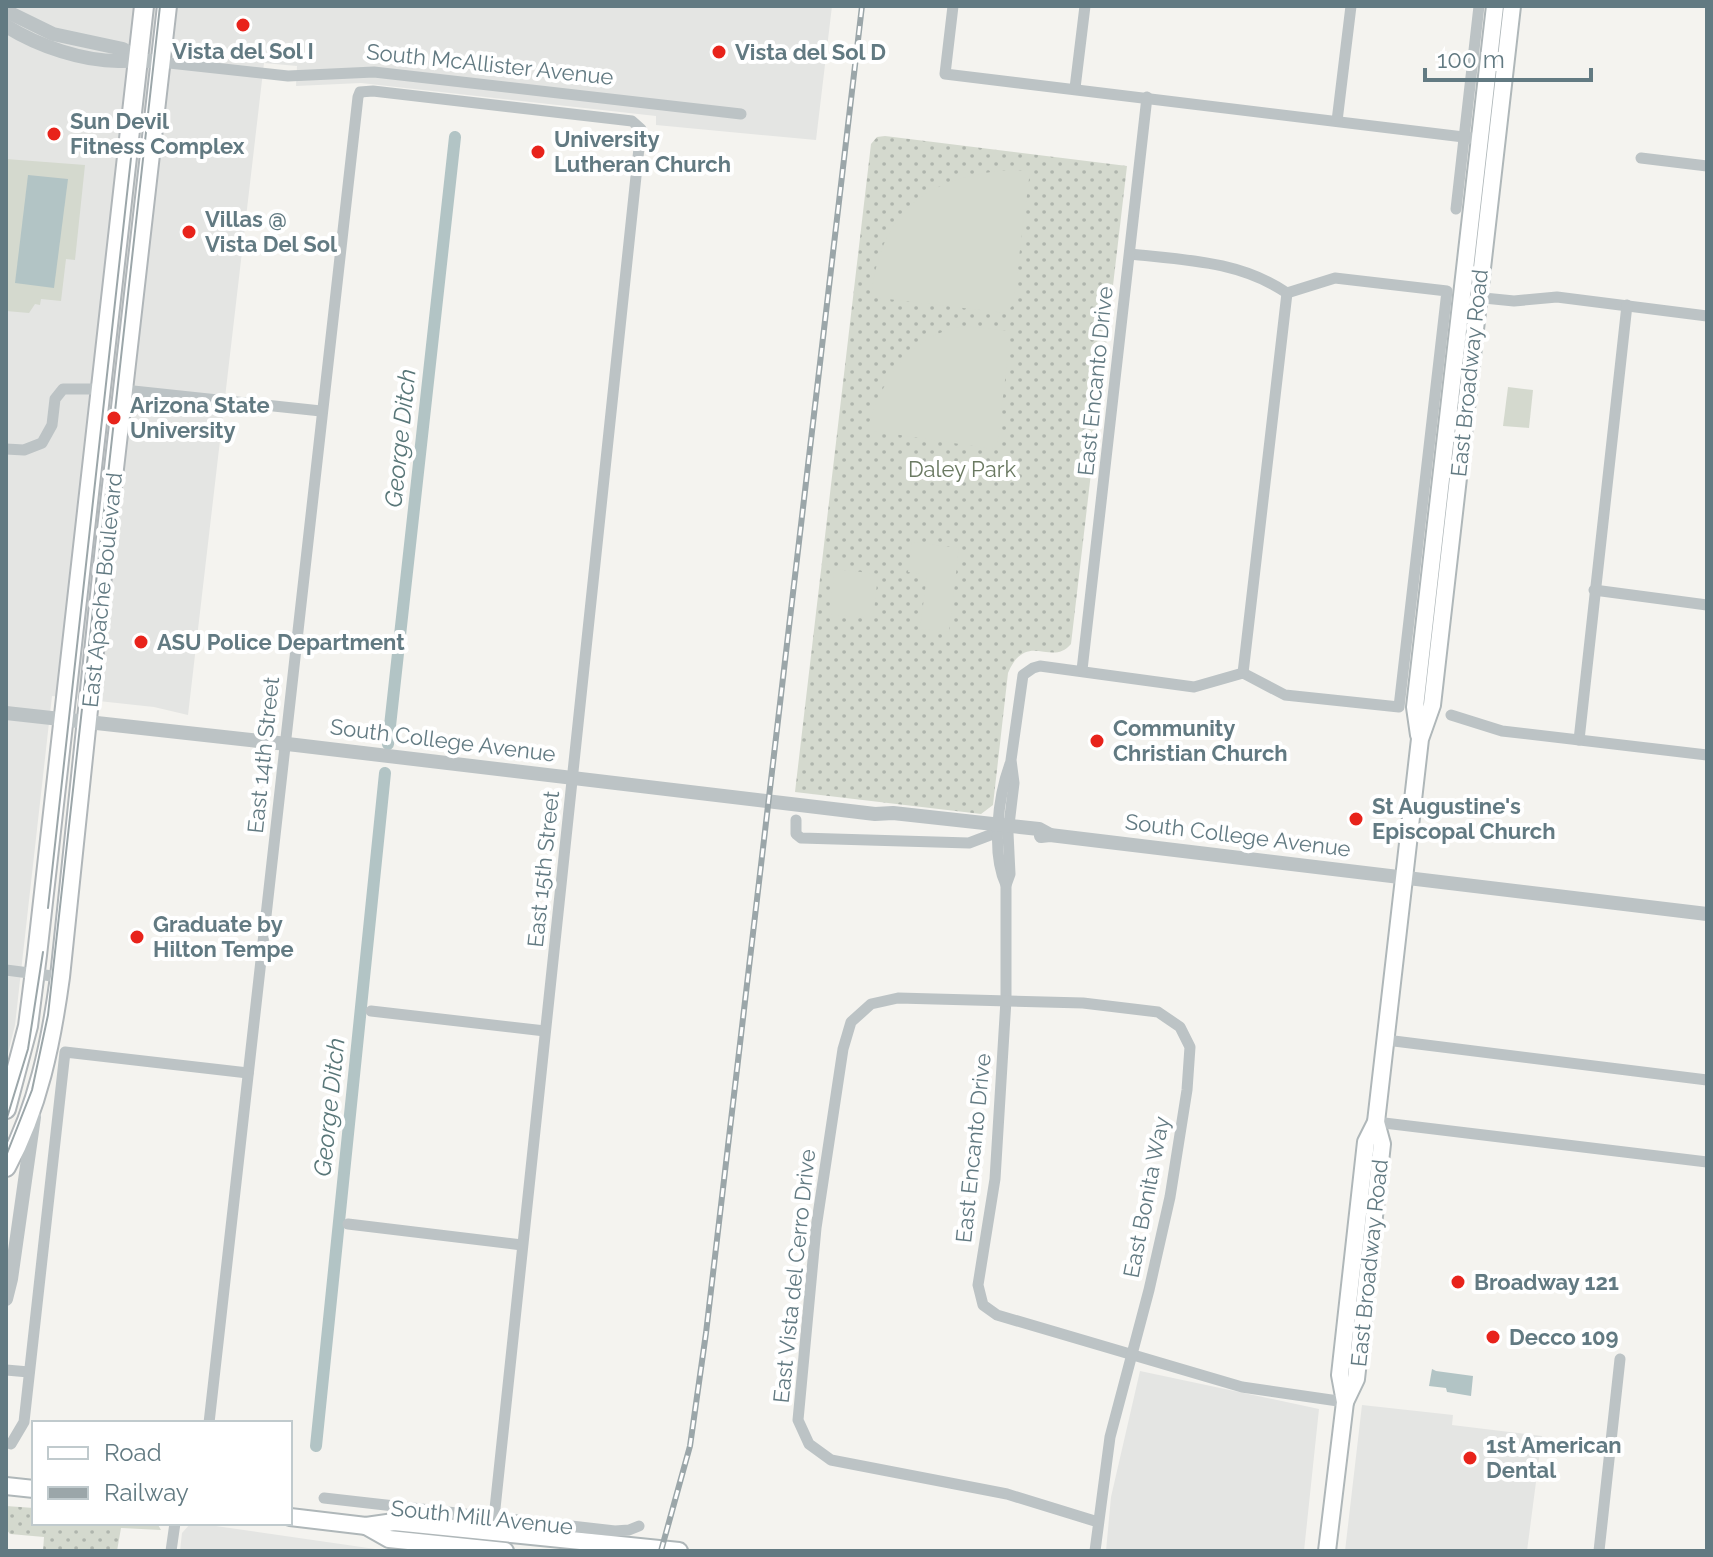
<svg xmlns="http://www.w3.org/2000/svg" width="1713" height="1557" font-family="Raleway,sans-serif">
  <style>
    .built { fill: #e4e5e3 }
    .grass { fill: url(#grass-dots) }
    .pitch { fill: #d4d9ce }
    .water { fill: #b2c4c5 }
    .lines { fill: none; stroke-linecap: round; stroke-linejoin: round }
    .canal { stroke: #b2c4c5; stroke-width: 12 }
    .secondary-casing { stroke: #afb7b9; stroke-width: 20 }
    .primary-casing { stroke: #b0b6b9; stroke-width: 22 }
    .minor { stroke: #bcc3c5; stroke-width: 11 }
    .tertiary { stroke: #bcc3c5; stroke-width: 14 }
    .secondary { stroke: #fff; stroke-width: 16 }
    .primary { stroke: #fff; stroke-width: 18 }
    .tram { stroke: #9ba6a9; stroke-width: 2 }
    .rail-casing { stroke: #9ba6a9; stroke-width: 6 }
    .rail { stroke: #fff; stroke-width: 3; stroke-dasharray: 9; stroke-linecap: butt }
    .poi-dot { fill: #e8231b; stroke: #fff; stroke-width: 3 }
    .labels { text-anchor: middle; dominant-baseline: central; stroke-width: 8; stroke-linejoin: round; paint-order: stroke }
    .poi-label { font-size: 22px; font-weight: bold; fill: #627a82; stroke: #fff; text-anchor: start }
    .street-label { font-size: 22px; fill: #627a82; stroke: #fff }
    .park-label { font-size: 22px; fill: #6a7961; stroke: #fff }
    .water-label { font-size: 24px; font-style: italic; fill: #587678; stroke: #fff }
  </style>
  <defs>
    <pattern id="grass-dots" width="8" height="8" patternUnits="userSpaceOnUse" patternTransform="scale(2)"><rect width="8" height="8" fill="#d4d9ce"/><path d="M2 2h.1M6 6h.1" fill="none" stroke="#afb5ad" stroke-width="1.8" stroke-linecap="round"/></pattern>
  </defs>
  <rect width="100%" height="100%" fill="#f4f3ef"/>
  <!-- built -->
  <g class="built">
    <path d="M6 6H832L816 140 656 125V116L361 83 296 86 297 66 264 63 188 715 154 707 52 696 15 1025 6 1061Z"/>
    <path d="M1140 1371 1319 1409 1304 1551H1106L1111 1497Z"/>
    <path d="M1362 1405 1453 1415 1452 1425 1542 1436 1527 1551H1345Z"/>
    <path d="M195 1523 389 1551H180L182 1533 190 1524Z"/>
  </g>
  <!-- grass -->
  <g class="grass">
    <path d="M885 136 1127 166 1071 644C1051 668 1027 629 1008 673L993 805 981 814 795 792 871 144 877 137Z"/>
    <path d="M6 1506 34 1508V1523H157L161 1530 121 1528 117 1551H43L44 1537 10 1534 6 1529Z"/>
  </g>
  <!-- pitch -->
  <g class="pitch">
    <path d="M6 159 85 165 75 260 66 259 61 301 41 299 40 305 35 304 29 313 6 311Z"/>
    <path d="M1009 170 1030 171 1013 305 1005 313 871 297C880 212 925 177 1009 170Z"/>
    <path d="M963 326 1011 331 997 446 993 449 867 430C881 380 909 336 963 326Z"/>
    <path d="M1508 387 1533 390 1529 428 1503 426Z"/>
    <path d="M912 542 959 548 949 632 920 629 927 575 908 572Z"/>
    <path d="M835 569 878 574 873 619 829 614Z"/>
  </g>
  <!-- water -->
  <g class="water">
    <path d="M28 175 68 179 54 288 15 283Z"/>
    <path d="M1432 1369 1436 1371 1473 1376 1471 1396 1447 1392 1446 1388 1429 1386Z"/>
  </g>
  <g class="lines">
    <!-- canal -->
    <g class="canal">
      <path d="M388 744 455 137"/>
      <path d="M316 1446 385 773"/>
    </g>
    <defs>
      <g id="secondary">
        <path d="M1419 735 1415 707 1495 6"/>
        <path d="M1345 1402 1356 1379 1382 1144 1376 1122"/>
        <path d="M6 1486 34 1489"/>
        <path d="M290 1517 366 1526 394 1522 679 1551"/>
        <path d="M366 1526 389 1539 505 1551"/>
        <path d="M1327 1551 1345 1402 1340 1375 1366 1142 1376 1122 1420 739 1432 705 1512 6"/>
      </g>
      <g id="primary">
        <path d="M6 1109 28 1026 37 955 144 6"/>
        <path d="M6 1167C38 1108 51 1043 60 977L105 547 167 6"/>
      </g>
    </defs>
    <!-- secondary casing -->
    <use href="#secondary" class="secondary-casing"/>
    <!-- primary casing -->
    <use href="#primary" class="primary-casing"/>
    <!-- minor -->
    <g class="minor">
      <path d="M953 6 945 74 1480 139"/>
      <path d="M160 62 288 76 374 72 741 114"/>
      <path d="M1075 88 1085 6"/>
      <path d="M1337 121 1351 6"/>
      <path d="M1641 158 1707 166"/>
      <path d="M1456 209 1479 6"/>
      <path d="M1130 254C1185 260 1240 261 1287 293L1335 278 1447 291 1399 707 1285 695 1243 673 1194 687 1040 666 1033 668 1023 675 1011 760 1014 783 1008 833 1010 874 1006 885V1000L995 1179 978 1285 983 1305 997 1315 1242 1387 1345 1402"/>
      <path d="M1474 297 1514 301 1557 297 1707 316"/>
      <path d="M124 390 321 411"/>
      <path d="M6 449 24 450 42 443 52 425 55 399 63 389H102"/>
      <path d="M1594 590 1707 605"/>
      <path d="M1082 670 1147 97"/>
      <path d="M1243 673 1287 293"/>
      <path d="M1451 715 1502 731 1707 755"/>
      <path d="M1579 740 1627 305"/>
      <path d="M796 820V834L801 838 969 843 998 832"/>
      <path d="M1006 885C991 853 998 797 1010 764"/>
      <path d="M6 970 60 977"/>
      <path d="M371 1011 545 1031"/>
      <path d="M1386 1040 1707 1080"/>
      <path d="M1376 1122 1707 1162"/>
      <path d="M348 1224 522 1245"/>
      <path d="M6 1370 29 1372"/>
      <path d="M209 1423 358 97 360 92 373 91 632 121 641 129 494 1518"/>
      <path d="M11 1444 24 1422 65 1052 248 1073"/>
      <path d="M324 1498 615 1531 629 1530 639 1526"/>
      <path d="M171 1551 175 1523"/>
      <path d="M1095 1551 1110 1437 1149 1290 1170 1197 1187 1090 1190 1047 1180 1027 1158 1012 1083 1003 898 998 871 1004 851 1022 843 1049 816 1228 798 1420 809 1444 831 1460 1007 1494 1098 1522"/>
      <path d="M1599 1551 1620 1359"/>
    </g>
    <!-- tertiary -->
    <g class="tertiary">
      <path d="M6 11 53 34 123 49 138 59"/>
      <path d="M6 26C38 46 84 62 122 61 136 61 147 60 160 62"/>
      <path d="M6 713 296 745 875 814 893 813 1020 827 1039 829 1050 835"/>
      <path d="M1041 836 1050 835 1707 914"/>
      <path d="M6 1299 11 1279 34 1117"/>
    </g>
    <!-- secondary -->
    <use href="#secondary" class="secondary"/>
    <!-- primary -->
    <use href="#primary" class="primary"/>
    <!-- tram -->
    <g class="tram">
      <path d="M48 908 132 149"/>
      <path d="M6 1121 28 1049 43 952"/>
      <path d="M6 1156 32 1090 48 1015 160 6"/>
    </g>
    <defs>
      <path id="rail" d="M661 1551 690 1446 706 1333 862 6"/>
    </defs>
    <!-- rail casing -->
    <use href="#rail" class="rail-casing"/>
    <!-- rail -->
    <use href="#rail" class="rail"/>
  </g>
  <!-- markers -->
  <g class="poi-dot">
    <circle cx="243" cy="25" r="8"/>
    <circle cx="719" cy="52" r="8"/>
    <circle cx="54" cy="134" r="8"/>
    <circle cx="538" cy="152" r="8"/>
    <circle cx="189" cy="232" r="8"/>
    <circle cx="114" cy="418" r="8"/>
    <circle cx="141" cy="642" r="8"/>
    <circle cx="1097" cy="741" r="8"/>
    <circle cx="1356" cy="819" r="8"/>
    <circle cx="137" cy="937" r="8"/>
    <circle cx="1458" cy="1282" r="8"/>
    <circle cx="1493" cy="1337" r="8"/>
    <circle cx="1470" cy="1458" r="8"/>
  </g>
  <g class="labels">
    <!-- poi labels -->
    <g class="poi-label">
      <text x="243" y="51" text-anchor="middle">Vista del Sol I</text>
      <text x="735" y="52">Vista del Sol D</text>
      <text x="70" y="121">Sun Devil<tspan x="70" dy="25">Fitness Complex</tspan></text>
      <text x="554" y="139">University<tspan x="554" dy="25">Lutheran Church</tspan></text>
      <text x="205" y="219">Villas @<tspan x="205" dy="25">Vista Del Sol</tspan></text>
      <text x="130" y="405">Arizona State<tspan x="130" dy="25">University</tspan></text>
      <text x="157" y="642">ASU Police Department</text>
      <text x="1113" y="728">Community<tspan x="1113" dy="25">Christian Church</tspan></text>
      <text x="1372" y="806">St Augustine's<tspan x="1372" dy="25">Episcopal Church</tspan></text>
      <text x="153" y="924">Graduate by<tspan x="153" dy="25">Hilton Tempe</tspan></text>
      <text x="1474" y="1282">Broadway 121</text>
      <text x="1509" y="1337">Decco 109</text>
      <text x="1486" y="1445">1st American<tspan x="1486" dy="25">Dental</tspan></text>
    </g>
    <!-- street labels -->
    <g class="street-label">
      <text transform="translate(490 64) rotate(6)">South McAllister Avenue</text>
      <text transform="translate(1469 373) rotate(-84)">East Broadway Road</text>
      <text transform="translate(1095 381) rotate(-84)">East Encanto Drive</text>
      <text transform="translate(102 590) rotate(-84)">East Apache Boulevard</text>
      <text transform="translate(443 740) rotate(7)">South College Avenue</text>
      <text transform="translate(263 755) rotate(-84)">East 14th Street</text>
      <text transform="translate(1238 835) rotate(7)">South College Avenue</text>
      <text transform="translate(543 869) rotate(-84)">East 15th Street</text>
      <text transform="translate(973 1148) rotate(-84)">East Encanto Drive</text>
      <text transform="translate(1146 1197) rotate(-79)">East Bonita Way</text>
      <text transform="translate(1369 1263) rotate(-84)">East Broadway Road</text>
      <text transform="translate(794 1276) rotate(-84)">East Vista del Cerro Drive</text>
      <text transform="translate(482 1517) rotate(6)">South Mill Avenue</text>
    </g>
    <!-- park labels -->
    <g class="park-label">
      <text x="962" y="469">Daley Park</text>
    </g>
    <!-- water labels -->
    <g class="water-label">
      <text transform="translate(400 438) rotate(-84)">George Ditch</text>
      <text transform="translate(329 1107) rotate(-84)">George Ditch</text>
    </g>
  </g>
  <!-- border -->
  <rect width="1713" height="1557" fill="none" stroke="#627a82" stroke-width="16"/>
  <!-- legend -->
  <rect x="32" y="1421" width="260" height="104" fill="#ffffff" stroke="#c0cacd" stroke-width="2"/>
  <rect x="48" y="1447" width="40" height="12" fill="#ffffff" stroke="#c0cacd" stroke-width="2"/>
  <text x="104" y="1461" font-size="24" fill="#627a82">Road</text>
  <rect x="48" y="1487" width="40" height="12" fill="#9ba6a9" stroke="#c0cacd" stroke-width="2"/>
  <text x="104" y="1501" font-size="24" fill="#627a82">Railway</text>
  <!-- scale -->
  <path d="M1425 68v12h166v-12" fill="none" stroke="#627a82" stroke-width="4"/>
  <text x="1437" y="68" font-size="24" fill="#627a82" stroke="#ffffff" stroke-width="6" paint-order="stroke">100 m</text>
</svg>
